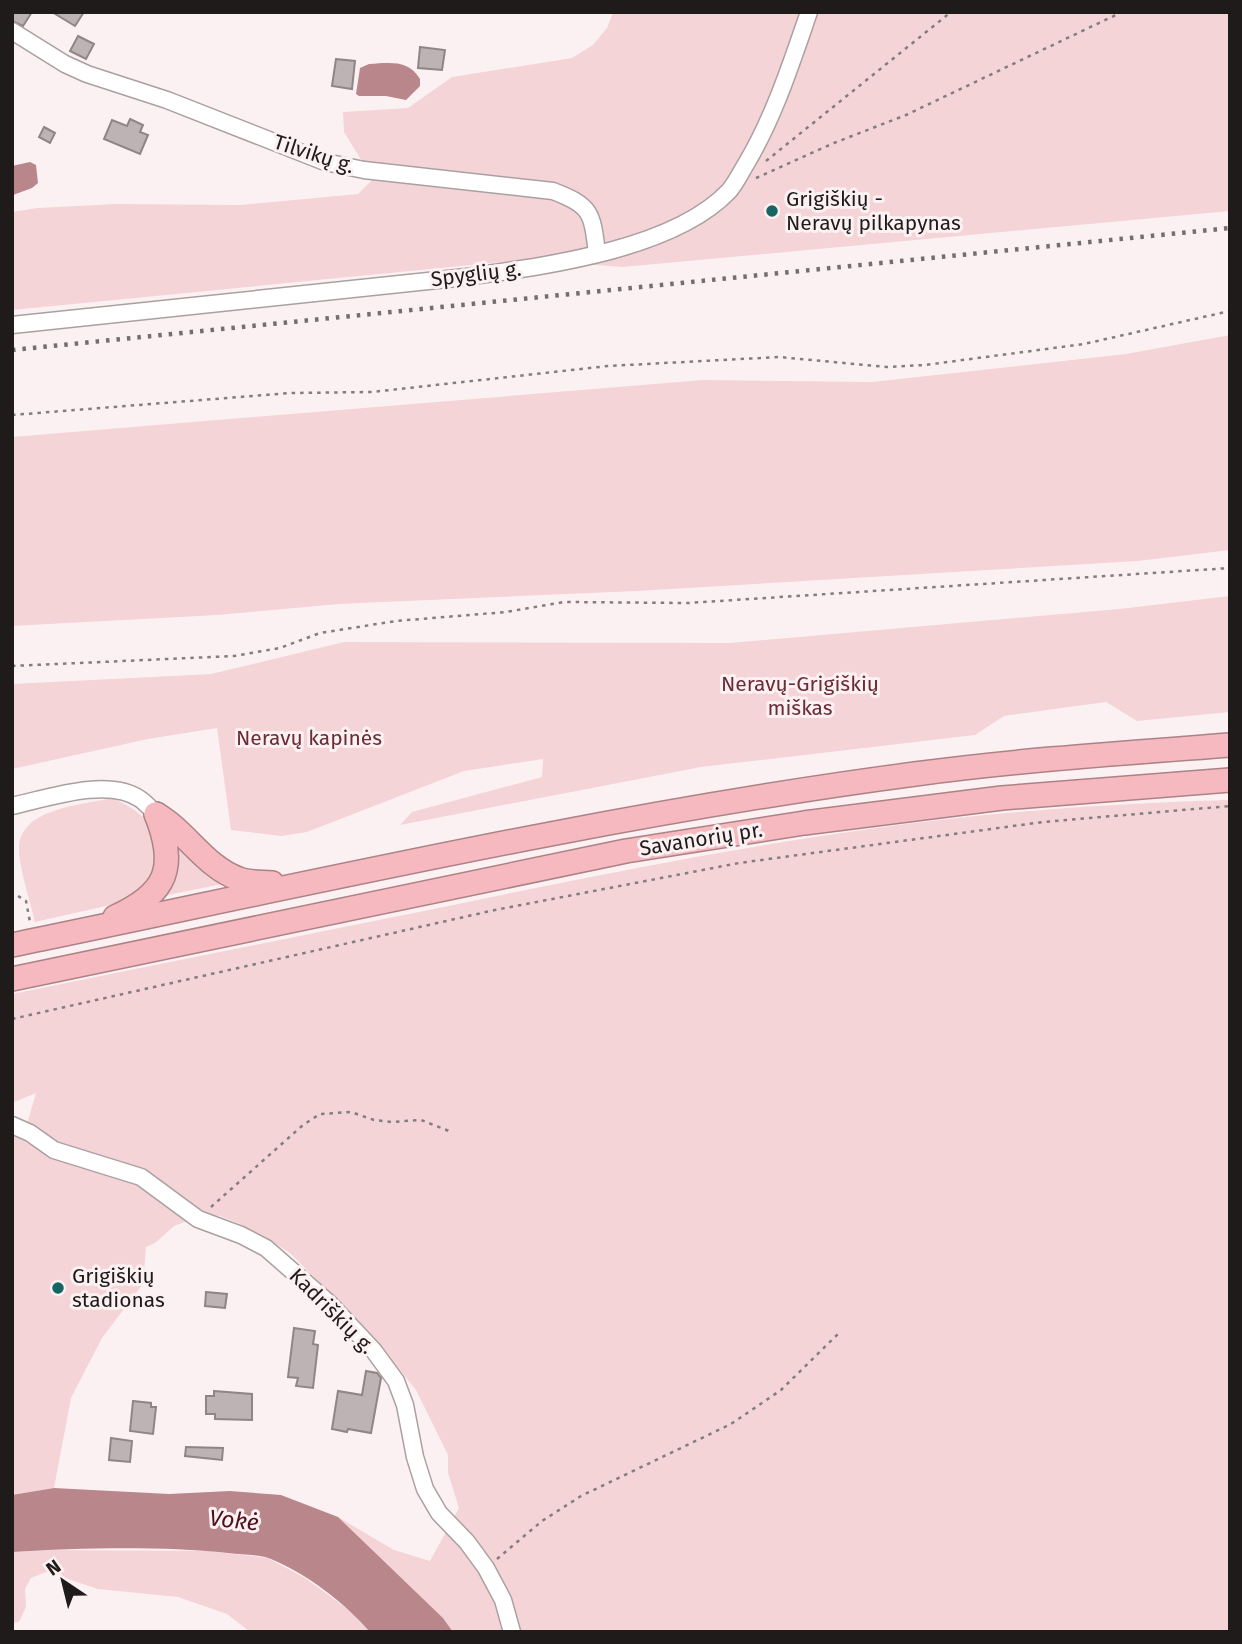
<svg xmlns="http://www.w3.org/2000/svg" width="1242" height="1644" font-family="'Fira Sans',sans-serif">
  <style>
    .green { fill: #f5d4d7 }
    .water { fill: #b8868b }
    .building { fill: #beb3b4; stroke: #8f8586; stroke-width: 2 }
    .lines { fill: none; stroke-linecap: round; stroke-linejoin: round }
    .minor-casing { stroke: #aba0a1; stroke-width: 19 }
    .highway-casing { stroke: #ab8286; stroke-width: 26 }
    .path { stroke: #847d7d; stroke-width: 2.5; stroke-dasharray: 3.5 5; stroke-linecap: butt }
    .minor { stroke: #fff; stroke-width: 16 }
    .highway { stroke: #f7b9c0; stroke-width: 23 }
    .rail { stroke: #746e6e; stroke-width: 4.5; stroke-dasharray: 3.5 7; stroke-linecap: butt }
    .poi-dot { fill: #176562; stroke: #fcf1f2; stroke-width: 2.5 }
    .labels { text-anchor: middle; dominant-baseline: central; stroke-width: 6; stroke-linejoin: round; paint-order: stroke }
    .street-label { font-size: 21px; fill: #1f1b1b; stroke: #fcf1f2 }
    .poi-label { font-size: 21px; fill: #1f1b1b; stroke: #fcf1f2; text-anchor: start }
    .park-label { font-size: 21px; fill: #6b2b37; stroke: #fcf1f2 }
    .water-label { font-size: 23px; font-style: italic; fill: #4e101f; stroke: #fcf1f2 }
  </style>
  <rect width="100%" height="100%" fill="#fcf1f2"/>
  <!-- green -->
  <g class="green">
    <path d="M613 12H1230V211L623 267 524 260 12 310V212L37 208 117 204 240 205 358 194 373 179 344 132 343 112 408 108 452 77 572 58 593 45 607 28Z"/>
    <path d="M1230 335V550L1138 561 637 591 338 604 217 615 12 626V437L703 380 872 382 1126 354Z"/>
    <path d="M1230 596V712L1137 721 1106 702 1004 716 975 735 701 767 400 825 412 812 542 777 543 759 464 771 307 832 281 836 231 830 217 728 148 739 12 769V684L211 674 344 642 730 643 1119 609Z"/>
    <path d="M112 798C155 817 152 829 160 871L128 901 35 922C31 904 18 864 19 848 20 808 82 805 112 798Z"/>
    <path d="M1230 800V1632H453L443 1618 338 1517 394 1550 430 1561 459 1508 448 1473V1455L416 1390 372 1336 290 1253 264 1236 238 1223 220 1216 202 1215 174 1226 155 1243 146 1247 143 1284 102 1338 71 1398 54 1488 12 1495V1129L27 1124 36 1093 12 1103V994C146 967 280 940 414 913 568 881 722 849 877 828 992 812 1114 803 1230 800Z"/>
    <path d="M175 835 227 883 163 896Z"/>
    <path d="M52 1550 208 1551 268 1558 305 1578 356 1615 370 1632H250L227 1614 178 1597 98 1589 46 1572 31 1578 25 1589 26 1607 19 1622 12 1623V1552Z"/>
  </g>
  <!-- water -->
  <g class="water">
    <path d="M369 64C389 63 408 59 420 79V86L406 100 386 96H359L356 94 360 68Z"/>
    <path d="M30 162 36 165 38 183 32 188 13 195 12 166Z"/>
    <path d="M54 1488 169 1494 230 1491 281 1495 338 1517 443 1618 453 1632H370C344 1602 307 1574 271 1559 258 1554 241 1555 228 1553 160 1546 81 1548 12 1552V1495Z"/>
  </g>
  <!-- building -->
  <g class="building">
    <path d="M12 12H32L23 26 12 21Z"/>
    <path d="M52 12H84L75 26Z"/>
    <path d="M78 36 94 44 86 59 70 51Z"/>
    <path d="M420 47 445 50 442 70 418 68Z"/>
    <path d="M336 59 355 61 352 89 332 86Z"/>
    <path d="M130 119 143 125 140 132 148 135 140 154 104 139 112 120 127 126Z"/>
    <path d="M44 127 55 133 50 143 39 137Z"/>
    <path d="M206 1292 227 1294 225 1308 205 1306Z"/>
    <path d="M294 1328 315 1331 313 1344 318 1345 313 1388 296 1386 298 1378 288 1377Z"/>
    <path d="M366 1371 377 1373 381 1378 371 1433 348 1429 347 1432 332 1429 338 1391 362 1395Z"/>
    <path d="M214 1391 252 1394V1420L215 1419V1414H206V1396H214Z"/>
    <path d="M133 1401 151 1403V1407H156L153 1434 130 1431Z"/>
    <path d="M111 1438 132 1441 130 1462 109 1460Z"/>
    <path d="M186 1447 223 1448 222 1460 185 1456Z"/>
  </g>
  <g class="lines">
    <defs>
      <g id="minor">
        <path d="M12 31 65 64 87 74 167 100 325 162 364 170 553 191C592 206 592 213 597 253"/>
        <path d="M12 325 466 277C544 266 673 250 729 191 736 183 741 172 746 164 774 117 791 64 809 12"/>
        <path d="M12 806C48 798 108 777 140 799 146 803 151 809 156 814"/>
        <path d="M12 1125 30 1133 54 1150 141 1177 198 1219 241 1235 266 1248 330 1304 374 1351 396 1381 405 1405 415 1457 425 1489 439 1513 467 1542 486 1568 503 1600 512 1632"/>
      </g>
      <g id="highway">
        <path d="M156 814C187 832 205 867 239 879 249 883 262 882 272 883"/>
        <path d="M115 917C168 893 177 867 156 814"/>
        <path d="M12 945C312 883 611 814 915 774 1019 760 1125 753 1230 745"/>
        <path d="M12 979 626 851 804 823 1002 798 1230 780"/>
      </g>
    </defs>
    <!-- minor casing -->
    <use href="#minor" class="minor-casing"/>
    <!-- highway casing -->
    <use href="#highway" class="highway-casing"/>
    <!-- path -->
    <g class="path">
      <path d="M766 161 951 12"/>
      <path d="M756 178 834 143 906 115 1122 12"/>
      <path d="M12 415 290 393 372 392 608 366 779 357 887 367 925 365 1084 344 1230 311"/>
      <path d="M12 666 234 656 280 648 320 633 396 621 506 612 564 602 688 603 1230 568"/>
      <path d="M18 896 26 901 30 922"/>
      <path d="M12 1019 495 910 739 863 1043 822 1230 806"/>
      <path d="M211 1207 303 1125 320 1114 351 1112 374 1120 391 1122 421 1120 449 1131"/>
      <path d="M104 1280 135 1281"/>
      <path d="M497 1559 542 1521 581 1496 731 1424 781 1390 841 1331"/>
    </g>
    <!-- minor -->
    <use href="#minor" class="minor"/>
    <!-- highway -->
    <use href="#highway" class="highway"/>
    <!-- rail -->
    <path class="rail" d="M12 350 1230 228"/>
  </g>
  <!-- markers -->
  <g class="poi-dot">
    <circle cx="772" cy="211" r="7"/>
    <circle cx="58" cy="1288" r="7"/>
  </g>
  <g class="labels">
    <!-- street labels -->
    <g class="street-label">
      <text transform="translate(314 154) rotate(18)">Tilvikų g.</text>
      <text transform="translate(476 274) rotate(-7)">Spyglių g.</text>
      <text transform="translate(701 839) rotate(-9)">Savanorių pr.</text>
      <text transform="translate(332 1311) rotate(45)">Kadriškių g.</text>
    </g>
    <!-- poi labels -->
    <g class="poi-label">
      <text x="786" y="199">Grigiškių -<tspan x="786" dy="24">Neravų pilkapynas</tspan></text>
      <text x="72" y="1276">Grigiškių<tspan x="72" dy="24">stadionas</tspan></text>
    </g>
    <!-- park labels -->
    <g class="park-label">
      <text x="800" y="684">Neravų-Grigiškių<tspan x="800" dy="24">miškas</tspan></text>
      <text x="309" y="738">Neravų kapinės</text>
    </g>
    <!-- water labels -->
    <g class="water-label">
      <text transform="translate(234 1520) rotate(6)">Vokė</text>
    </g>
  </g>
  <!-- border -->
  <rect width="1242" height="1644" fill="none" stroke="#1f1b1b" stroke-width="28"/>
  <!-- north arrow -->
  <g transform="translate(63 1581) rotate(325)" stroke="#fcf1f2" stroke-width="5" paint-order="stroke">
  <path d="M0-5L12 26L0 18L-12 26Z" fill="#1f1b1b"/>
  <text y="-10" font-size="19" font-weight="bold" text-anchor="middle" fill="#1f1b1b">N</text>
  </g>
</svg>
